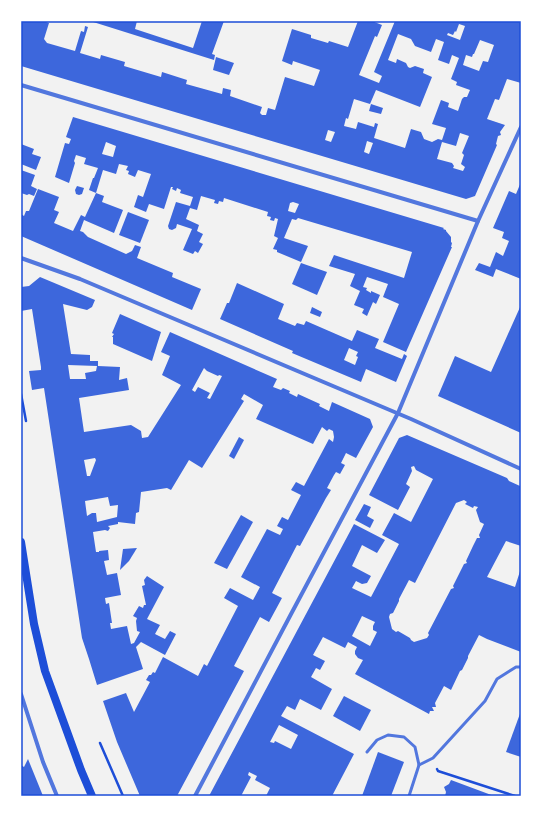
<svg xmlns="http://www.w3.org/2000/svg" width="542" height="817" font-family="Barlow,sans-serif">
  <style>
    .building { fill: #3d67dc; fill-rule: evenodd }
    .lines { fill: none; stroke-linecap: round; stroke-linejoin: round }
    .path { stroke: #1d4ed8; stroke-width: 2.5 }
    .service { stroke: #5277de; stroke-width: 3 }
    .minor { stroke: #5277de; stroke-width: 4 }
    .secondary { stroke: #1d4ed8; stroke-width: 8 }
    .neatline { fill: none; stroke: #1d4ed8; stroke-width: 1.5 }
  </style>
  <rect width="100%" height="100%" fill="#f2f2f2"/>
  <!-- building -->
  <g class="building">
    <path d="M21 21H43L49 23 44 39 47 43 75 51 81 31 84 32 85 26 88 27 80 53 100 59 101 55 125 62 124 66 161 77 162 72 187 80 186 84 222 94 223 88 231 90 230 96 262 107 260 113 262 115H266L268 108 275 110 285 77 314 86 320 70 293 61 292 65 282 61 292 29 311 35V38L328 43 329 41 348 47 358 21H372L382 25 377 37 375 36 359 75 379 83 382 76 374 72 395 21H521V83L507 79 499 100 495 99 487 119 505 125 500 132 501 135 498 136 496 144 497 145 475 196 466 199 21 66V28L22 23H21ZM459 24 465 26 460 40 447 35 448 33 453 35 455 31 456 32ZM398 34 411 39 415 46 431 52 436 39 444 42 438 60 449 64 452 55 459 58 451 79 457 82 456 85 470 90 467 97H464L462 99 458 111 448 107 449 103 441 100 432 124 446 128 442 140 438 139 432 142 424 139 421 132 411 129 405 148 374 138 378 124 375 123 374 127 358 122 356 129 344 126 346 118 348 119 354 99 370 104 376 90 420 107 432 77 423 73 424 69 415 66 410 68 408 67 406 63 397 59 396 63 388 60ZM480 40 494 45 488 62 483 61 479 71 463 65 466 55 472 57 473 54H474ZM328 130 335 132 331 142 325 140ZM460 133 469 136 462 153 464 155 461 164 465 167 463 171 453 168 454 166 452 163 437 159 442 142 456 146ZM367 141 373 143 369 154 364 152Z"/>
    <path d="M90 21H137L135 29 193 48 202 21H224L212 54 215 55 214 60Z"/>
    <path d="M216 57 234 63 229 75 213 70Z"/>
    <path d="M371 104 383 108 381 114 369 111Z"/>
    <path d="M73 117 444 228 443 229 446 230V231L451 237V242L452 243 451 247H452L406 352 383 342 399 304 383 297 388 284 367 277 363 287 367 288 366 290 371 293V291L380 295 376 304 373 302 367 316 362 313 364 309 354 305 360 291 350 286 355 274 329 266 334 255 404 278 412 252 298 218 296 220 292 219 284 238 308 246 301 262 277 252V250L273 249 278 238 274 236 278 219 275 218 274 221 270 220 271 217 267 216 268 212 224 198 223 202 219 201 218 204 214 203 215 200 201 196 197 210 190 208 186 219 199 225 197 231 203 234 199 242 203 244 198 253 195 251 193 254 183 250 192 229 177 224 176 228 172 230 169 229 168 226 176 202 190 206 193 197 180 193 181 190 177 188 176 191 172 189 173 187H171L164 209 149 204 146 212 134 207 138 195 143 197 151 174 138 170 135 177 128 174 129 171 126 170 128 166 119 164 116 174 103 170 96 193 89 190 93 178H94L98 168 84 164 86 158 76 155 74 161 75 163 69 183 55 177 65 143 69 144 71 139 66 137ZM106 142 116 146 113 157 102 154ZM293 202 299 204 295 213 288 211 290 203Z"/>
    <path d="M21 144 34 149 32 154 41 157 36 170 21 164Z"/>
    <path d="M21 170 35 175 31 186 37 189 34 196 29 194 27 195 21 193Z"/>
    <path d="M521 182V279L496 269 493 277 475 270 479 263 490 267 496 252 503 256 509 241 502 238 504 232 493 228 509 191 516 194Z"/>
    <path d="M77 186 84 188 82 194 79 195 76 194 75 190Z"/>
    <path d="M38 189 59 197 54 210 59 212 54 223 73 231 81 215 85 217 96 193 104 196 102 202 123 210 114 233 84 220 80 231 83 232 88 237 126 254 132 251 135 245 141 247 137 258 173 273 172 277 201 289 192 310 21 236V214L24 216 26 211H29Z"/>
    <path d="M128 212 149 220 140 243 119 235Z"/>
    <path d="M301 263 327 272 317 295 292 284Z"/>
    <path d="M40 277 95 300 92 307 87 310 63 304 71 354 90 355V361H98V366L120 367 119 380 127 378 129 390 79 398 84 432 131 425 141 431 142 438 148 437 181 385 162 375 170 356 161 352 170 332 277 379 273 387 281 390 283 388 290 391 289 393 297 397 298 394 320 404 319 406 329 411 332 402 370 419 373 427 356 458 346 453 341 463 345 465 340 474 336 472 334 475 327 488 331 490 326 498 300 546 297 545 272 593 282 598 269 622 260 617 234 666 244 671 177 796H140L117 742 103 701 126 693 134 712 150 682 146 680 149 675H151L153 672 155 673 163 657 198 676 204 664 207 666 238 606 224 598 230 588 253 600 260 587 241 577 267 529 280 535 283 529 277 526 282 517 288 520 301 495 291 490 296 482 304 486 329 439 333 442 334 437 333 431 329 429 327 431 322 427 313 444 256 419 263 405 244 394 241 399 244 401 202 468 189 460 171 490 167 488 141 492 139 512 136 513 135 524 118 522V524L108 526 110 528 108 531 105 530 93 532 96 552H99V551L108 550 109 560 104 561 107 575 117 573 121 595 105 598 106 604 109 603 112 623H110L111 629 127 626 131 644 134 643 140 632 137 631 136 621 137 618 133 616 139 606 143 608 144 605H146L142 586 145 585 144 580 147 576 164 587 147 619 160 625 155 634 165 639 170 631 176 634 165 655 141 642 136 647 143 669 97 685 89 659 82 638 44 388 32 390 29 371 41 370V367L32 309 21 311V287L29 286ZM68 365 97 366 96 371 85 373 86 379H70ZM204 368 207 371 218 376 219 375 222 376 210 399 207 398 210 393 198 387 195 392 192 390ZM95 458 96 460 90 476H87L84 460ZM108 497 110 506 118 505 117 517 97 522 96 513H92L87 516 85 501Z"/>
    <path d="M237 283 284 304 278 319 295 326 297 323 304 325 306 321 352 341 357 330 379 339 375 348 402 359 404 354 407 356 396 382 366 369 361 382 292 353 293 351 220 319 227 303H229ZM349 348 358 352 356 356 358 357 355 365 344 360Z"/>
    <path d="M521 305V433L438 396 455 356 491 372Z"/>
    <path d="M312 307 322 312 320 317 310 313Z"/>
    <path d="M120 314 161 332 152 361 113 344V337H112L114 334 112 333Z"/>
    <path d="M407 435 507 478 509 481 520 486 521 488V546L506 541 487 577 515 587 521 568V652L487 639 479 635 468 656V658L462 670 460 671 451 690 444 686 435 703 436 707H432L434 711H430L429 714 355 674 363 660 358 658 355 654V651L357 647 348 642 345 648 323 637 313 655 325 661 320 670 316 668 311 677 332 689 321 710 300 699 295 710 287 706 281 716 354 754 332 796H266L270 788 255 780 257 776 249 772 248 775 251 777 241 796H209L354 524 385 540 377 553 362 545 352 566 371 576 367 583 362 584 356 581 352 588 371 597 399 544 382 535 394 513 411 522 433 479 416 470 414 466 411 467 412 471 406 484 410 487 398 510 369 495 399 438ZM464 500 467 502 465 504 473 508 474 506 478 507 476 510 480 522 484 524 479 535 480 538H477L473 546 466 561 467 563 464 564 453 586 454 588 451 589 428 633 429 635 427 638 414 642 411 640 410 638 398 631 396 632 392 629 389 617 390 614 393 613 399 601V599L409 580 415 583 456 503ZM362 616 375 622 373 626V630L377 632 370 646 352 636ZM279 725 298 735 291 749 275 741 274 743 270 742Z"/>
    <path d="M239 437 244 440 234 459 229 456Z"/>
    <path d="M364 504 371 507 367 516 374 520 370 528 355 520Z"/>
    <path d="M241 515 253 522 227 569 214 563Z"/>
    <path d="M137 548 129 561 120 570 123 549Z"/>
    <path d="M344 696 371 710 360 731 333 716Z"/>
    <path d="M521 711V757L506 752Z"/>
    <path d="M378 752 404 762 391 796H362Z"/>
    <path d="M28 759 41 791 43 796H21V765L24 767Z"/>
    <path d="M451 780 494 796H445L446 792 444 787 449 784Z"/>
  </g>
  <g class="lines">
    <!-- path -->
    <g class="path">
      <path d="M21 394 26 421"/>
      <path d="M100 743 123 796"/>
      <path d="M437 769 438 771 515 796"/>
    </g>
    <!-- service -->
    <g class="service">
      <path d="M367 752 377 740 388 735 404 737 415 747 419 765 409 796"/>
      <path d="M419 765 433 758 485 701 497 679 516 667H521"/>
    </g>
    <!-- minor -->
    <g class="minor">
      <path d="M21 85 478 221"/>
      <path d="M21 258 80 279 411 419 521 469"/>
      <path d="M21 694 43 762 57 796"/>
      <path d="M195 796 290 616 398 413 478 221 521 127"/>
    </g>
    <!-- secondary -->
    <path class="secondary" d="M21 542 34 624 45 671 81 770 92 796"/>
  </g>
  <!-- border -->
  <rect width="542" height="817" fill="none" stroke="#ffffff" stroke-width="44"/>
  <rect x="22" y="22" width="498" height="773" class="neatline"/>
</svg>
